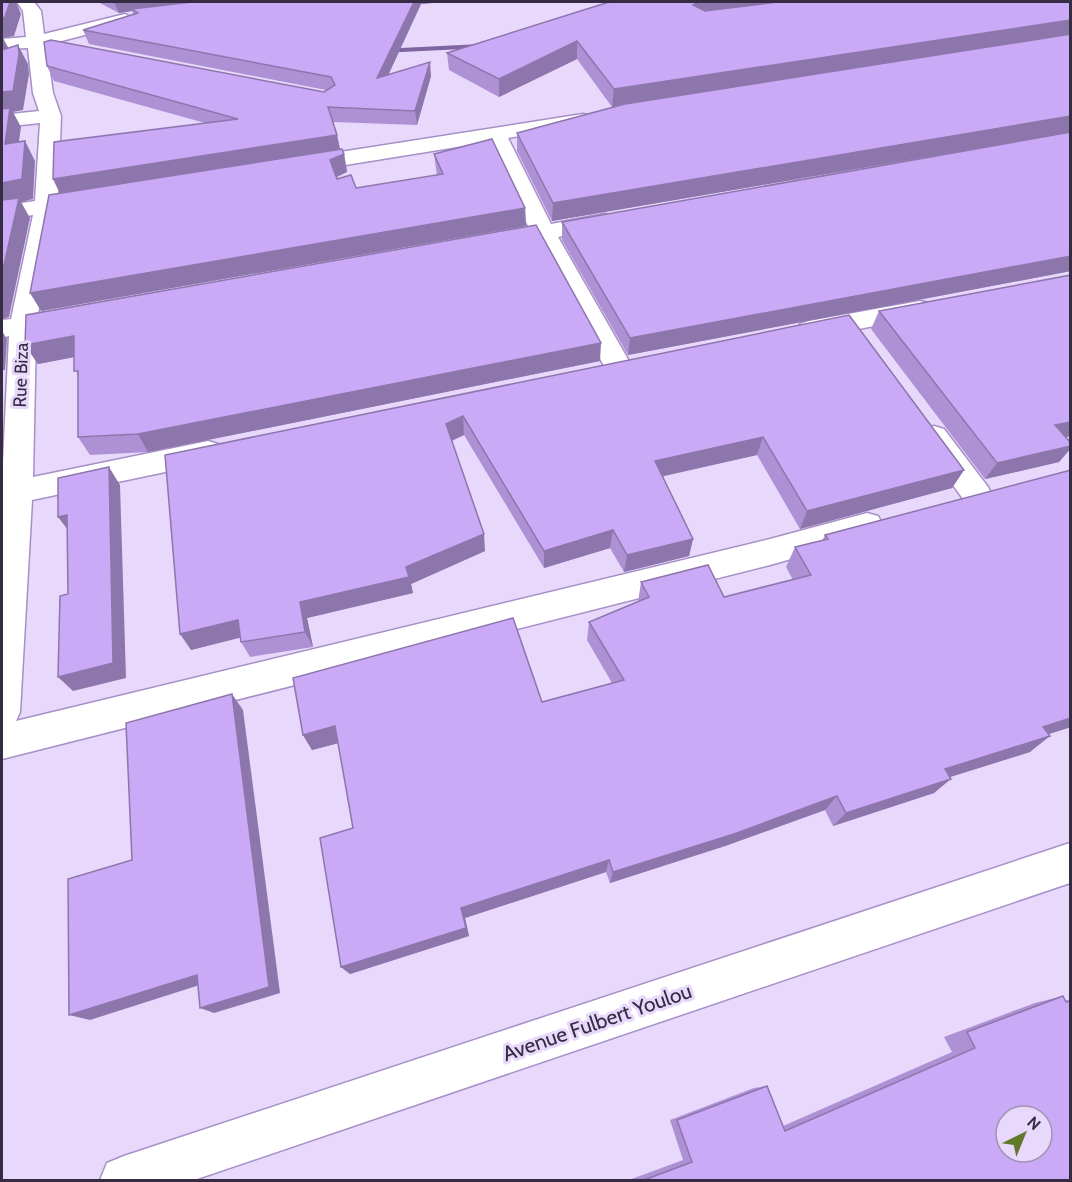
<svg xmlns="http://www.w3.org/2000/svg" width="1072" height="1182" font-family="Cabin,sans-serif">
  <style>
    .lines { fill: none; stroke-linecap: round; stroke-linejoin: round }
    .stream { fill: #7e64a0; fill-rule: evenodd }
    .minor-casing { stroke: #a78fc7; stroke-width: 3 }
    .major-casing { stroke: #a78fc7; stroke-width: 3 }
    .minor { fill: #fff; fill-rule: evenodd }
    .major { fill: #fff; fill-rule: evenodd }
    .wall { fill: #ae91d4 }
    .shaded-wall { fill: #8d76ac }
    .building { fill: #caa9f6; stroke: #8d76ac; stroke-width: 1.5; fill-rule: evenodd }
    .labels { text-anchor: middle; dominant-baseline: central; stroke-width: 6; stroke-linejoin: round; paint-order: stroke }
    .street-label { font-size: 18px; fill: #352b42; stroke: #e7d8fc }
    .near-street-label { font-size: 21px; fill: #352b42; stroke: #e7d8fc }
  </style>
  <rect width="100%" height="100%" fill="#e7d8fc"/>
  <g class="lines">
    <!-- stream -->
    <path class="stream" d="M481 44 485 46 484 48 381 53 377 51 381 49Z"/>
    <defs>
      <g id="minor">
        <path d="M17 2H34L41 11 44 34 125 14 134 19 131 23 46 45 53 93 61 116 58 197 91 192 99 194 102 199 99 204 57 211 38 314 71 309 80 311 84 317 80 323 36 332 33 477 208 441 218 444 223 452 218 460 208 463 32 500 20 712 16 721 770 539 867 513 878 516 883 525 878 534 770 565 2 759V483L9 336 2 338V320L11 319 33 215 2 220V206L35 201 40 123 2 127V115L39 111 33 93 28 48 2 49V39L26 37 23 11Z"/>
        <path d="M583 114 590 116 593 120 590 124 508 138 551 224 605 214 613 216 617 221 613 226 558 237 633 368 629 375 619 377 609 375 536 241 496 248 488 246 484 241 488 236 529 228 488 142 302 172 294 170 291 165 294 160 302 158Z"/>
        <path d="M920 301 929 303 933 309 929 315 809 339 800 336 796 330 800 324 809 321Z"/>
        <path d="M934 426 944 429 988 487 992 495 988 503 977 507 966 503 924 445 920 437 924 429Z"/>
      </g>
      <path id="major" d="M1070 843V883L194 1180H100L107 1163 124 1156Z"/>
    </defs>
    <!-- minor casing -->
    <use href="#minor" class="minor-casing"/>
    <!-- major casing -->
    <use href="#major" class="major-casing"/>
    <!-- minor -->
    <use href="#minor" class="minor"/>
    <!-- major -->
    <use href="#major" class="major"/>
  </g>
  <!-- wall -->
  <g class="wall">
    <path d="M98 2H443L421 4 388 75 431 76 417 125 333 122 337 135 340 149 344 154 347 172 337 177V179L356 188 437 175 434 154 525 208 526 226 41 311 60 193 205 123 54 81 47 66 324 92 326 90 89 44 83 30 133 14 132 11 119 13Z"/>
    <path d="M609 2H1071V271L628 355 562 240V222L980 148 552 221 517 151V133L612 107 577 59 499 97 449 70 447 53Z"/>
    <path d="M1071 275V436L1065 437 1071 443V448L1059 462 985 479 871 329 879 311Z"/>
    <path d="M849 315 964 470 952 488 800 529 757 455 662 476 693 539 689 556 624 572 610 548 544 568 464 435 452 441 485 551 411 584 413 593 307 618 313 647 250 657 241 642 240 637 191 650 165 455Z"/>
    <path d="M25 345 600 361 148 452 90 455 78 437V378L74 357 38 364Z"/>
    <path d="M1071 470V727L1049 734 1030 752 949 777 934 793 833 826 825 810 725 846 610 883 606 872 465 918 469 936 350 974 341 967 353 828 338 743 312 750 303 735 542 702 612 683 587 640 589 622 638 602 641 582 724 597 793 580 786 567 795 547 822 541 825 535Z"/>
    <path d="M1063 996 1065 1001 1071 999V1180H629L683 1160 670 1120 754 1088 767 1086 783 1126 952 1052 944 1037 1035 1003Z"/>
  </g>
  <!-- shaded-wall -->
  <g class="shaded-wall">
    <path d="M10 2H16L21 14 14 36 3 38 10 51 2 69V18Z"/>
    <path d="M114 2H194L132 9V11L119 13Z"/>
    <path d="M414 2H443L421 4 380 93 377 78Z"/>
    <path d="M698 2H793L702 14 693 5Z"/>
    <path d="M1071 20V35L612 107 614 89Z"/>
    <path d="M577 41V59L499 97V79Z"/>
    <path d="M18 45 28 64 29 74 23 110 13 112 21 127 16 163 5 144 2 113V92Z"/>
    <path d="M430 62 431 76 417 125 415 111Z"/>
    <path d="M1071 116V132L552 221 553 203Z"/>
    <path d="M337 135 340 150 60 194 53 179Z"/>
    <path d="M25 141 35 161 33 199 21 202 30 218 9 317 2 319V183Z"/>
    <path d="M344 154 347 172 334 178 330 160Z"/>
    <path d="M525 208 526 226 41 311 30 293Z"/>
    <path d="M1071 256V271L628 355 630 338Z"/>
    <path d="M2 331 7 339 5 370H2Z"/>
    <path d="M74 336 85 355 38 364 25 345Z"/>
    <path d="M601 343 600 361 148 452 138 434Z"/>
    <path d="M463 416 464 435 448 442 446 424Z"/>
    <path d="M1071 422V436L1042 442 1055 425Z"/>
    <path d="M763 437 757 455 651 479 655 461Z"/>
    <path d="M1071 446V448L1059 462 985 479 997 463Z"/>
    <path d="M109 467 120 485 126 678 73 691 58 677Z"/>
    <path d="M964 470 952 488 800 529 807 511Z"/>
    <path d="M67 515 71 534 58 517Z"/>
    <path d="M613 530 610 548 544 568V551Z"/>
    <path d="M484 534 485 551 411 584 413 593 307 618 313 647 305 632 300 602 406 567Z"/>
    <path d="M693 539 689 556 624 572 627 555Z"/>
    <path d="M238 620 247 636 191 650 180 634Z"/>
    <path d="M232 694 243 710 280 993 214 1013 200 1008Z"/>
    <path d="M1071 718V727L1023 742 1043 727Z"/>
    <path d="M335 726 343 742 312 750 303 735Z"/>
    <path d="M1050 736 1030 752 928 784 945 769Z"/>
    <path d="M951 779 934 793 833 826 846 813Z"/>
    <path d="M837 796 825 810 725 846 610 883 613 872Z"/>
    <path d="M609 860 606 872 465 918 469 936 350 974 341 967 461 908Z"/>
    <path d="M197 975 212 981 90 1020 69 1015Z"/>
  </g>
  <!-- building -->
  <g class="building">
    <path d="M2 2H10L5 17 2 18Z"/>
    <path d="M192 2H414L377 78 430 62 415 111 328 107 337 135 53 179 54 142 238 119 47 66 44 42 51 40 324 92 335 85 331 77 83 30 138 13 132 9Z"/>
    <path d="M609 2H698L693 5 705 11 777 2H1071V20L614 89 577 41 499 79 447 53Z"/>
    <path d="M1071 34V116L553 203 517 133 625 104Z"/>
    <path d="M18 45 19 54 13 91 2 92V50Z"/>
    <path d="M10 108 5 144 25 141 22 179 2 183V109Z"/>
    <path d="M1071 132V256L630 338 562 222Z"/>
    <path d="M492 139 525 208 30 293 49 195 342 149 344 154 330 160 337 179 351 175 356 188 443 174 434 154Z"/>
    <path d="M19 198 2 274V200Z"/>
    <path d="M536 225 601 343 138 434 78 437V371H74V336L25 345 26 315Z"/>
    <path d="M1071 275V422L1055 425 1071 443V446L997 463 879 311Z"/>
    <path d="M849 315 964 470 807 511 763 437 655 461 693 539 627 555 613 530 544 551 463 416 446 424 484 534 406 567 409 577 300 602 305 632 241 642 238 620 180 634 165 455Z"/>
    <path d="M109 467 113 663 58 677 60 596 68 594 67 515 58 517V478Z"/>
    <path d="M1071 470V718L1043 727 1050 736 945 769 951 779 846 813 837 796 734 834 613 872 609 860 461 908 466 928 341 967 320 838 353 828 335 726 303 735 293 678 513 618 542 702 624 680 589 622 649 597 641 582 708 565 724 597 811 575 795 547 828 539 825 535Z"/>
    <path d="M232 694 269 987 200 1008 197 975 69 1015 68 879 132 860 126 723Z"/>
    <path d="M1063 996 1066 1002 1071 1001V1180H644L692 1162 677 1120 767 1086 785 1131 975 1048 967 1032ZM1006 1116H1042V1152H1006Z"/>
  </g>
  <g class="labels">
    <!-- street labels -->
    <g class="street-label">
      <text transform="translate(21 375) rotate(-88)">Rue Biza</text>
    </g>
    <!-- near-street labels -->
    <g class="near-street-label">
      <text transform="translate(597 1022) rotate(-19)">Avenue Fulbert Youlou</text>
    </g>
  </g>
  <!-- border -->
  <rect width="1072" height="1182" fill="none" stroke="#352b42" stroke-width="6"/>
  <!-- north arrow -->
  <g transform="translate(1024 1134) rotate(43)"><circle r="28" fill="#e7d8fc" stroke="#a093b2" stroke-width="1.5"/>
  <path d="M0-4.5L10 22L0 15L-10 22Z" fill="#62792a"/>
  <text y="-9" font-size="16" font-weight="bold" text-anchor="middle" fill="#352b42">N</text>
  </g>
</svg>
